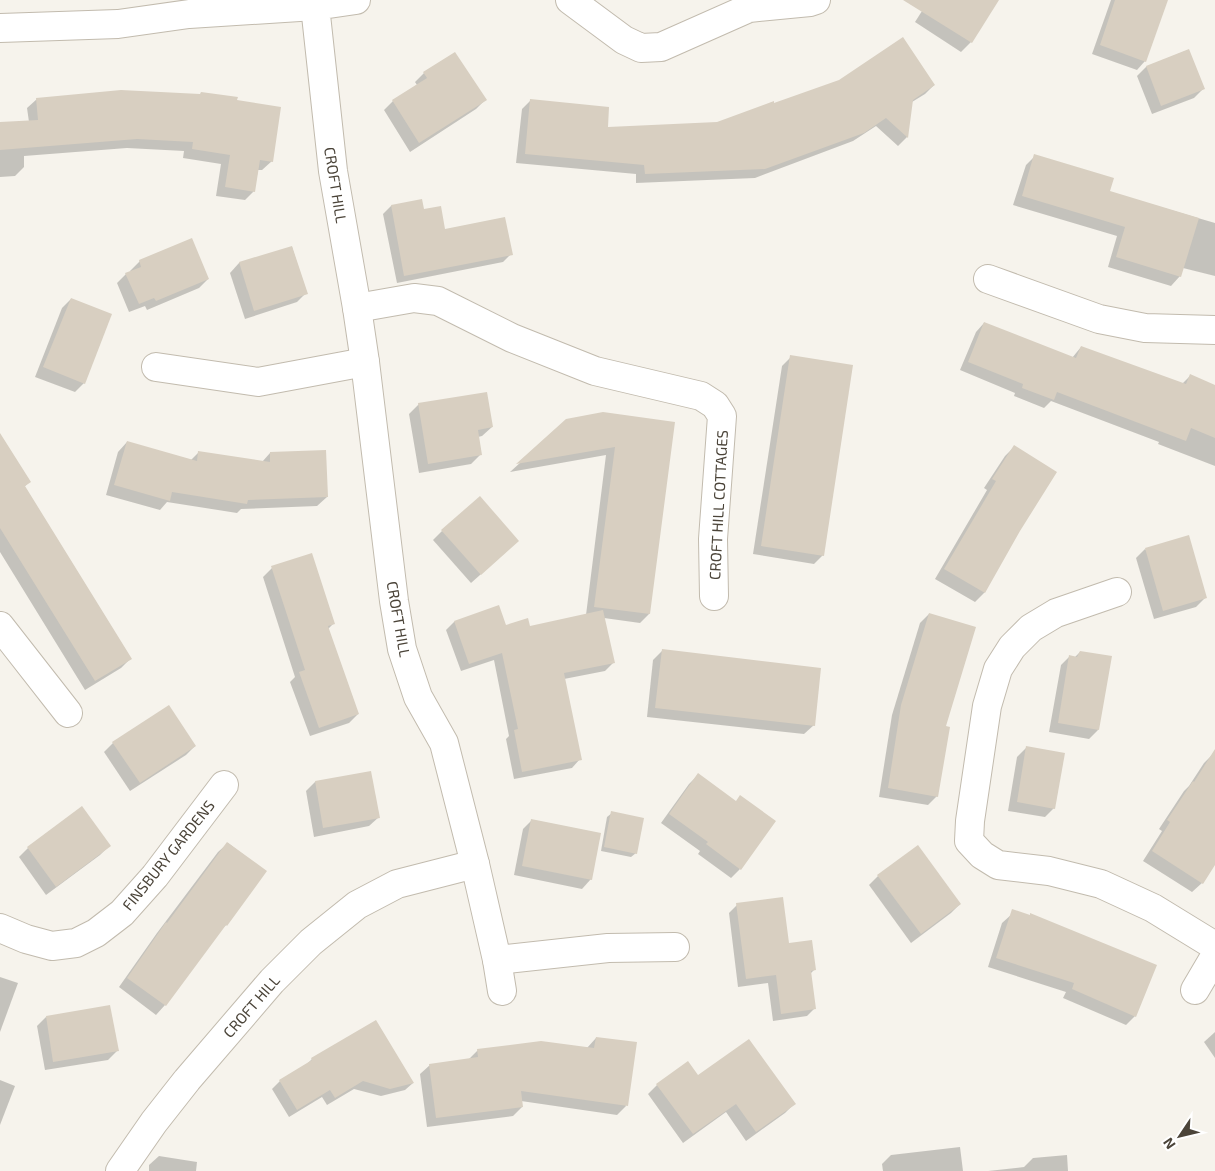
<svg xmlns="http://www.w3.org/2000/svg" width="1215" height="1171" font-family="'Exo 2',sans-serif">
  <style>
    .shadow { fill: #0003 }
    .building { fill: #d8cfc1 }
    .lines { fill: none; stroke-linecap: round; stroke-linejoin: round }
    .minor-casing { stroke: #c2bbae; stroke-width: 30 }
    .minor { stroke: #fff; stroke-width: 28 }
    .labels { text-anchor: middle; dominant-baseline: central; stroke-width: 4; stroke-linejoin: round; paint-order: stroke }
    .street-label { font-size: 15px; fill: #4b4439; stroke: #fff }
  </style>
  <rect width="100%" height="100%" fill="#f6f3ec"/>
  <!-- shadow -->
  <g class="shadow">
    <path d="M929 0H998L971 42 961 52 915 22Z"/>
    <path d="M1111 0H1166L1145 61 1137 70 1092 54Z"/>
    <path d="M1188 50 1203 89 1194 98 1152 114 1137 76 1146 67Z"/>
    <path d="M424 73 485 100 476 109 410 152 384 110 393 101 417 85 415 82Z"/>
    <path d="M934 85 925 94 912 102 907 137 898 146 876 126 853 141 755 178 636 183V174L516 163 522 109 531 100 606 128 717 123 774 105Z"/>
    <path d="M37 99 272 161 262 170H258L254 191 245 200 216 196 221 164 183 158 184 151 127 148 24 156V167L15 176 0 177V123L29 122 27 108Z"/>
    <path d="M1035 156 1109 192 1215 223V276L1183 268 1180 276 1171 286 1108 267 1117 236 1013 205 1026 165Z"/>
    <path d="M421 201 422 211 444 230 511 254 503 262 397 283 383 214 391 206Z"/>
    <path d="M292 247 306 293 297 302 245 319 230 273 239 263Z"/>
    <path d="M140 261 208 279 199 288 147 310 145 306 129 312 117 283 126 274 131 272 130 271Z"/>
    <path d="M71 299 84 383 75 392 35 377 62 308Z"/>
    <path d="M984 323 1072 358 1081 347 1182 384 1190 376 1215 386V466L1158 444 1159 442 1051 401 1044 408 1014 396 1015 393 960 370 976 332Z"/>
    <path d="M791 357 823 555 814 564 753 554 782 366Z"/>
    <path d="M419 404 492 427 482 436 478 437 480 455 471 464 419 473 409 414Z"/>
    <path d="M567 420 674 423 649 614 640 623 604 618 613 663 605 671 564 679 580 759 572 768 514 779 506 739 509 736 494 660 461 671 446 630 454 622 498 607 506 627H530L586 615 606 455 510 472Z"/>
    <path d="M0 435 29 482 24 487 130 659 121 668 85 690 0 552Z"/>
    <path d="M127 442 191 460 199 452 262 462 270 453 327 497 317 506 241 509 237 513 167 502 160 510 106 495 118 452Z"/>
    <path d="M1014 447 1019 531 984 593 975 602 935 579 987 490 984 488 1005 456Z"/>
    <path d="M442 531 508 550 471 583 433 540Z"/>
    <path d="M1145 549 1205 598 1196 607 1154 619 1136 558Z"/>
    <path d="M272 568 333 624 328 629 358 714 349 723 310 736 290 682 295 677 263 577Z"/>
    <path d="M929 614 944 727 937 796 928 805 879 797 892 715 920 623Z"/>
    <path d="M662 651 814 725 804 734 647 717 653 660Z"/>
    <path d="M1080 652 1098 730 1089 739 1049 732 1061 665 1070 656 1075 657Z"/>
    <path d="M113 743 195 746 186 755 130 791 104 752Z"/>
    <path d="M1026 748 1054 808 1045 817 1008 811 1017 757Z"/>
    <path d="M1213 754 1215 755V862L1202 883 1192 892 1143 861 1162 831 1159 829 1184 791 1189 786 1204 763Z"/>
    <path d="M370 772 379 817 369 826 314 837 306 791 315 782Z"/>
    <path d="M698 775 740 869 731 878 698 854 700 851 661 823 689 784Z"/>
    <path d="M612 813 636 853 631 857 601 851 607 817Z"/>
    <path d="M532 820 591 879 582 889 514 875 523 829Z"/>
    <path d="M228 843 265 871 226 925 220 931 165 1005 156 1015 119 987 157 933 218 852Z"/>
    <path d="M109 846 100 855 46 895 19 857 28 848Z"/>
    <path d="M878 876 960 904 951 913 911 943 869 885Z"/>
    <path d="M737 905 788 944 815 969 810 974 815 1008 807 1016 773 1021 768 983 738 987 729 913Z"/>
    <path d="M1012 914 1135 1016 1126 1025 1063 998 1066 992 988 967 1002 923Z"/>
    <path d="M0 977 18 983 0 1032Z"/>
    <path d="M46 1017 117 1051 108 1060 45 1070 37 1026Z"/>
    <path d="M1215 1032V1058L1204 1042Z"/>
    <path d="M596 1038 626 1106 617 1115 521 1101 522 1107 513 1116 427 1127 420 1074 430 1065 468 1060 478 1050 587 1048Z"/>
    <path d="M312 1059 413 1083 405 1090 381 1096 354 1089 327 1105 322 1097 289 1117 272 1089 280 1081 305 1066Z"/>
    <path d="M698 1077 794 1104 785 1113 746 1141 726 1112 683 1143 648 1094 657 1085Z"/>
    <path d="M0 1080 15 1086 0 1125Z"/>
    <path d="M960 1147 963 1171H883L882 1164 891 1155Z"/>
    <path d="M1067 1155 1068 1171H988L1024 1167 1033 1158Z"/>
    <path d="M159 1156 197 1162 196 1171H149V1165Z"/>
  </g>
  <!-- building -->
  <g class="building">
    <path d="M903 0H999L972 43Z"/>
    <path d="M1115 0H1168L1146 62 1100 45Z"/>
    <path d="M903 37 935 85 913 100 908 138 886 118 864 133 765 169 645 174 644 165 525 154 530 99 609 107 608 127 717 122 774 101V103L839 80Z"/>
    <path d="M1189 49 1205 89 1161 106 1146 66Z"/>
    <path d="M455 52 487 100 419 143 392 100 427 78 423 72Z"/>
    <path d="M121 90 200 94 201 92 238 97 237 100 281 107 273 162 260 160 255 192 225 187 230 155 192 149 193 142 137 139 0 150V122L38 120 36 98Z"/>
    <path d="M1034 154 1114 178 1110 191 1199 218 1181 277 1116 257 1125 227 1022 196Z"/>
    <path d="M422 199 424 209 441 206 445 229 505 217 513 255 404 276 391 205Z"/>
    <path d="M192 238 209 279 156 301 154 298 139 304 125 273 141 267 139 260Z"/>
    <path d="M292 246 308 294 254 311 239 262Z"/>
    <path d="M71 298 112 314 85 384 43 367Z"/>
    <path d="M984 322 1076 358 1081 346 1186 384 1190 374 1215 385V438L1191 428 1186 441 1057 392 1054 400 1022 388 1023 384 968 362Z"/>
    <path d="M790 355 853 365 824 556 761 546Z"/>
    <path d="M487 392 493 427 478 430 482 455 428 464 418 403Z"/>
    <path d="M603 412 675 422 650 614 594 607 615 447 516 464 566 419Z"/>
    <path d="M0 433 31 482 25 486 132 659 95 681 0 528Z"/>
    <path d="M127 441 197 461 198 451 270 462V452L326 450 328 497 248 500 247 504 172 492 170 501 114 485Z"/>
    <path d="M1014 445 1057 472 1020 531 985 593 944 569 996 481 992 479Z"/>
    <path d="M480 496 519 541 481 575 441 530Z"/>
    <path d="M1189 535 1207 598 1163 611 1145 548Z"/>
    <path d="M312 553 335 624 328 626 359 714 319 728 299 672 305 670 271 566Z"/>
    <path d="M499 605 506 625 528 618 530 626 603 610 615 663 564 673 582 760 522 772 514 730 518 729 502 653 469 664 454 621Z"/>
    <path d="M929 613 976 627 946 726 950 727 938 797 888 788 901 705Z"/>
    <path d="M662 649 821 668 815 726 655 708Z"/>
    <path d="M1080 651 1112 656 1099 730 1058 723 1069 655 1077 657Z"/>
    <path d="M169 705 196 746 140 783 112 742Z"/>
    <path d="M1026 746 1065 753 1055 809 1017 802Z"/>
    <path d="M1215 749V865L1203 884 1152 851 1170 822 1167 820 1193 781 1194 782Z"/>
    <path d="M371 771 380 818 323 828 315 781Z"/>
    <path d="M698 773 736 801 740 795 776 821 741 870 706 844 708 842 669 814Z"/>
    <path d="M82 806 111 846 56 887 27 847Z"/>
    <path d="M611 811 644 818 637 854 604 847Z"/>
    <path d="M531 819 601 833 592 880 522 866Z"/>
    <path d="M227 842 267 871 227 926 226 925 166 1006 127 978 166 922 167 923Z"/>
    <path d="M918 845 961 904 921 934 877 875Z"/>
    <path d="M783 897 789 943 812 940 816 970 811 971 816 1009 781 1014 776 975 746 979 736 903Z"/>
    <path d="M1012 909 1030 915V913L1157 965 1136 1017 1072 989 1074 983 996 958Z"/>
    <path d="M110 1005 119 1051 53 1062 46 1016Z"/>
    <path d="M376 1020 414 1083 390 1089 363 1081 335 1098 330 1090 297 1110 279 1080 312 1060 311 1058Z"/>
    <path d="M596 1037 637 1042 628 1106 521 1091 523 1107 436 1118 429 1064 478 1057 477 1049 541 1041 594 1048Z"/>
    <path d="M749 1039 796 1104 756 1132 736 1104 693 1134 656 1084 688 1061 698 1075Z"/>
  </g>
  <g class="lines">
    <defs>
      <g id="minor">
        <path d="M356 0 315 6 333 171 357 308 365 362 394 601 402 649 418 697 444 743 475 864 497 960 502 991"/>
        <path d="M570 0 624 40 641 48 661 47 749 8 810 2 816 0"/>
        <path d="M0 28 118 24 189 14 315 6"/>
        <path d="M988 279 1099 319 1145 328 1215 330"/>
        <path d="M357 308 414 298 438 301 512 338 595 371 701 396 715 405 722 416 713 539 714 596"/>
        <path d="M156 367 258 382 365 362"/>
        <path d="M1117 592 1056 613 1031 628 1012 647 998 669 987 706 970 821 969 841 982 855 998 865 1049 871 1101 884 1153 908 1215 946"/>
        <path d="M0 626 68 713"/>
        <path d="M0 928 26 939 52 946 76 943 96 933 122 913 155 876 224 785"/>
        <path d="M497 960 608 948 675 947"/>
        <path d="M1195 990 1215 956"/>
        <path d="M120 1171 154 1122 187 1080 272 981 311 942 357 905 397 884 475 864"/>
      </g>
    </defs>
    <!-- minor casing -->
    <use href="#minor" class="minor-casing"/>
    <!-- minor -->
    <use href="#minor" class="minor"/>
  </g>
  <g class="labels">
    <!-- street labels -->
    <g class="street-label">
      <text transform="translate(336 185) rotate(81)">CROFT HILL</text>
      <text transform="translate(718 505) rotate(-87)">CROFT HILL COTTAGES</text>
      <text transform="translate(399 619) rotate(80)">CROFT HILL</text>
      <text transform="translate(168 855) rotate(-51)">FINSBURY GARDENS</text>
      <text transform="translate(251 1006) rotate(-49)">CROFT HILL</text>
    </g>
  </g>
  <!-- north arrow -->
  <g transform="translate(1180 1136) rotate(235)" stroke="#ffffff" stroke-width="4" paint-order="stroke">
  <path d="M0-4L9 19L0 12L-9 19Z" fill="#4b4439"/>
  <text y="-8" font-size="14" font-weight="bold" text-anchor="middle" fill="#4b4439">N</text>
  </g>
</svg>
